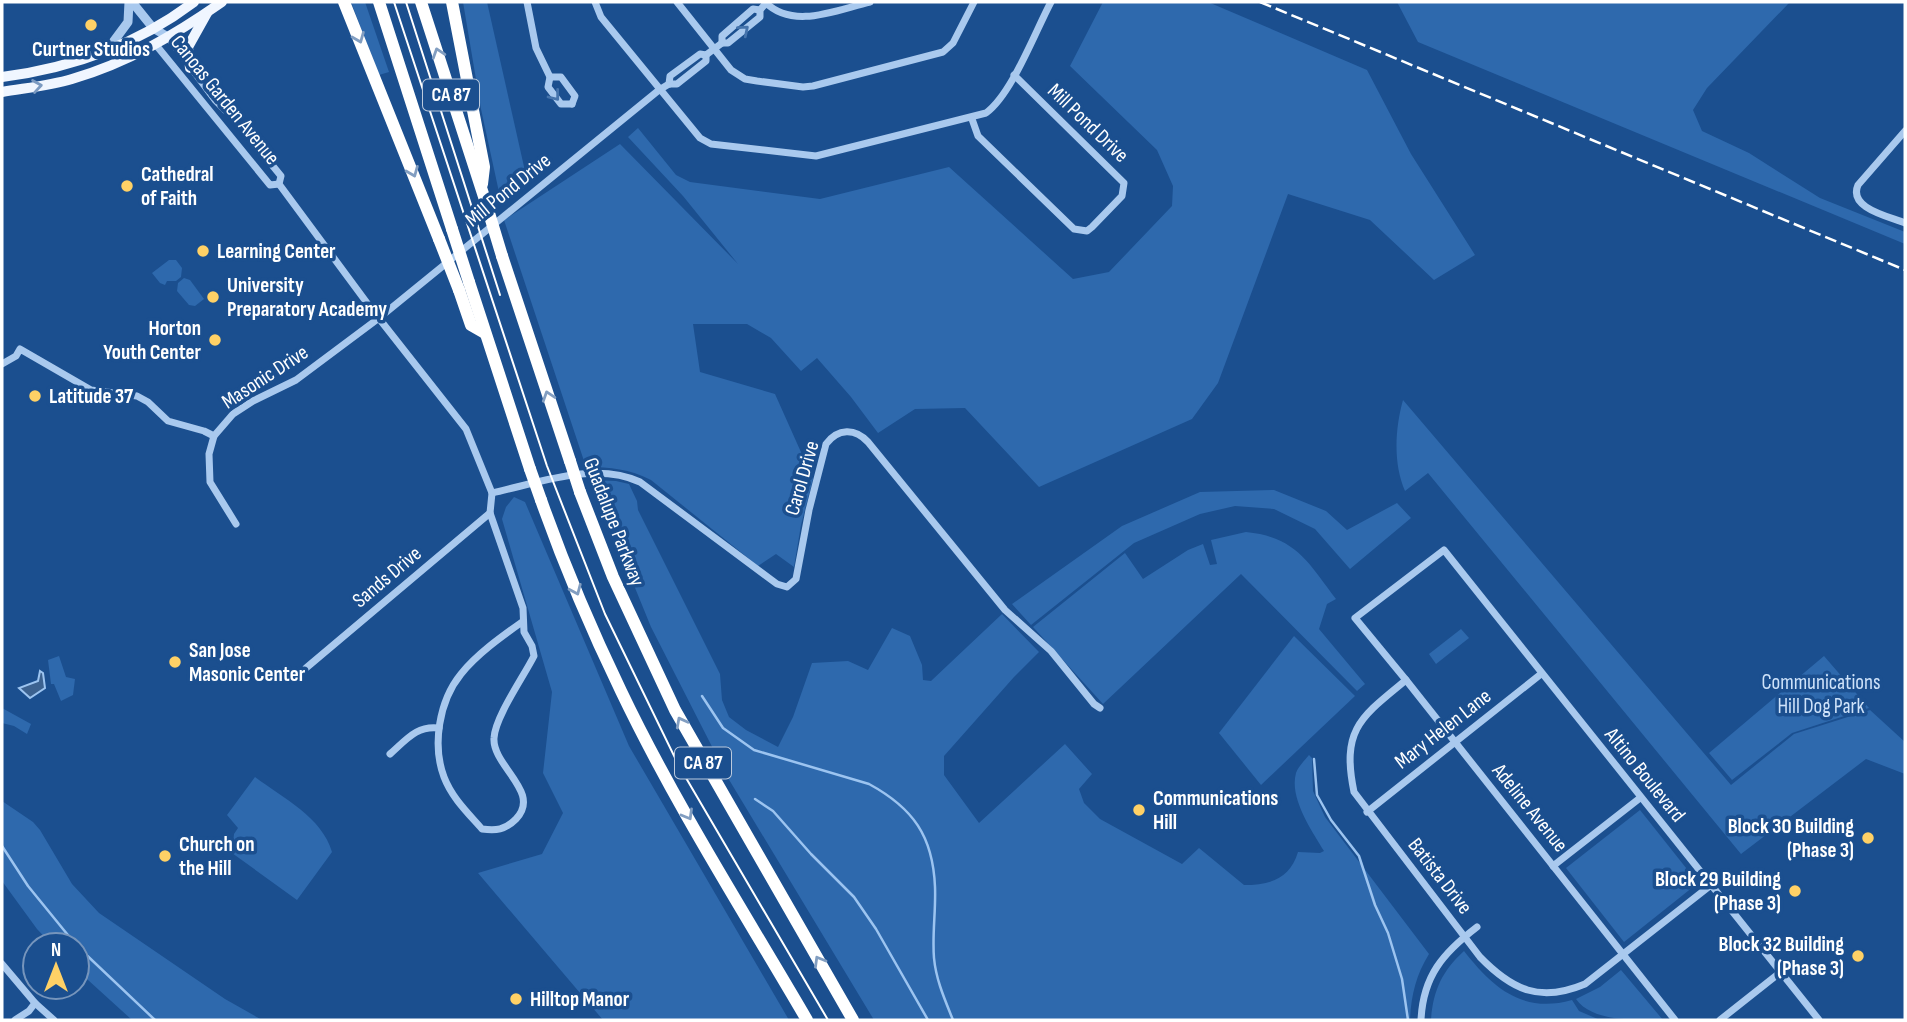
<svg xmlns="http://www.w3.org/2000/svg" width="1907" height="1022" font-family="'Sofia Sans Condensed',sans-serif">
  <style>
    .green { fill: #2e69ad }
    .water { fill: #3c6290; stroke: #9cc4f0; stroke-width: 2 }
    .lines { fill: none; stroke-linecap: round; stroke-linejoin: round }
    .stream { stroke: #9cc4f0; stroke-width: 2.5 }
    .minor { stroke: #a9c9ee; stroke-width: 7 }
    .tertiary { stroke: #a9c9ee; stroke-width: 9 }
    .primary { stroke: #f0f6ff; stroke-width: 10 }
    .motorway { stroke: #fff; stroke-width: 12 }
    .tram { stroke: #fff; stroke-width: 2 }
    .rail { stroke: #fff; stroke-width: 2.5; stroke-dasharray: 12 5; stroke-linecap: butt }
    .motorway-bridge { stroke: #fff; stroke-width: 12 }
    .oneway { stroke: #4674ac }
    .oneway2 { stroke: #829ec1 }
    .oneway3 { stroke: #7b9ac1 }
    .poi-dot { fill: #ffd166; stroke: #1b4f8f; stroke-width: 2.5 }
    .labels { text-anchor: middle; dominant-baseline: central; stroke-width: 7; stroke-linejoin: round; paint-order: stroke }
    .shield { fill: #1b4f8f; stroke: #bbcadd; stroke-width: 2 }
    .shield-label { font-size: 19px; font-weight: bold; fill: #fff }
    .poi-label { font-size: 21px; font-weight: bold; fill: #fff; stroke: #1b4f8f; text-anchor: start }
    .street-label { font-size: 21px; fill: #fff; stroke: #1b4f8f }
    .park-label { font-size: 21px; fill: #cfe3fa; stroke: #1b4f8f }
  </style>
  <rect width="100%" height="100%" fill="#1b4f8f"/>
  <!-- green -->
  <g class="green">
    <path d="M351 2H365L389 72 379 75Z"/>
    <path d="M463 2H487L527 180 528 185 502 206 481 109Z"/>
    <path d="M1103 2H1208L1367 70 1411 154 1475 255 1434 280 1370 220 1288 194 1218 383 1192 419 1039 487 965 408 915 409 878 433 851 397 817 358 801 371 771 338 747 324H693L700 372 775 394 813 479 801 525 794 567 776 554 758 566 651 480C629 469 611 467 586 467L504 220 620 144 738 264 683 196 628 137 638 128 676 175 690 182 820 199 949 167 1073 279 1109 272 1172 206 1173 186 1157 150 1070 66Z"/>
    <path d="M1397 2H1790L1707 88 1693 110 1702 131 1749 153 1820 198 1905 232V244L1418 42Z"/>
    <path d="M169 260H176L182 268 181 277 176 281H167L165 285 160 283 152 273Z"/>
    <path d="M184 278 190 280 204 299 195 306 189 305 177 291 178 283Z"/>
    <path d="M1403 400 1731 785 1794 734 1870 710 1905 742V774L1866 759 1741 854 1428 473 1405 491C1393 463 1395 429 1403 400Z"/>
    <path d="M591 480 616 481 629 484 637 501 638 510 720 674 722 700 729 717 746 730 778 747 793 717 812 663 848 661 868 670 892 628 910 636 922 665 923 680 931 681 1002 614 1039 652 1014 677 944 756V775L979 823 1065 744 1092 774 1079 789 1084 803 1100 819 1182 864 1199 848 1244 885C1270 885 1290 879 1298 852L1320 853 1324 851C1312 831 1289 798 1296 773 1298 767 1305 760 1309 755L1312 758 1313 791 1325 817 1429 954C1416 975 1411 996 1410 1020H874L728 778 651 627Z"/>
    <path d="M1274 490 1326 511 1347 530 1397 503 1411 518 1350 569 1315 529 1274 509 1235 506 1200 514 1134 543 1031 625 1012 604 1122 526 1200 492Z"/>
    <path d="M514 497 525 502 629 746 789 1020H603L478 873 542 854 563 813 543 773 552 692 502 519 506 507Z"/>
    <path d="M1246 532C1296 537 1308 562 1336 599L1327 604 1319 629 1365 684 1357 691 1241 574 1103 704 1033 627 1125 553 1143 579 1188 550 1203 544 1210 565 1217 564 1211 540Z"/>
    <path d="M1461 629 1469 638 1436 664 1429 654Z"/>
    <path d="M1294 636 1355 696 1261 785 1219 733Z"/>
    <path d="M59 656 66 677 75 679 73 695 61 701 54 684H51L48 660Z"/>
    <path d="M1824 656 1869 708 1792 733 1732 780 1709 753Z"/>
    <path d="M2 708 31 724 27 734 14 726 2 723Z"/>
    <path d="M255 777C283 798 322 817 332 852L297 900 232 853 234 834 238 828 227 815Z"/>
    <path d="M2 801 33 822 40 830 72 884 99 913 225 999 262 1020H132L77 970V945H52L37 929 2 881Z"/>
    <path d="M1640 810 1698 883 1624 942 1566 868Z"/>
    <path d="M1464 951C1493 988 1523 1014 1572 1000L1579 1011 1600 1020H1431C1433 991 1442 971 1464 951Z"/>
    <path d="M1621 970 1663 1020C1635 1020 1592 1022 1576 999L1600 987Z"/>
  </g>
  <!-- water -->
  <path class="water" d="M40 671 43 673 45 688 30 698 19 688 38 681Z"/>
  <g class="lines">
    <!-- stream -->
    <g class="stream">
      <path d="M702 696 723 728 754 750 869 784C913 808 933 836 935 887 936 911 932 934 934 958 936 980 945 1000 953 1020"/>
      <path d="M1314 759 1317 795 1331 820 1359 856 1375 905 1388 933 1402 979 1408 1020"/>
      <path d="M755 799 773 811 811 854 854 897 876 929 928 1020"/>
      <path d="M2 846 28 886 76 945"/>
      <path d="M77 946 155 1020"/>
    </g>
    <!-- minor -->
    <g class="minor">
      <path d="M527 2 536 48 550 77 548 87 561 104H572"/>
      <path d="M595 2 601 17 700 138 711 144 816 156 986 113C1012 94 1035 32 1051 2"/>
      <path d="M677 2 731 70 745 79 757 81 803 87 813 86 943 52 953 43 974 2"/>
      <path d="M765 2C793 30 836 10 870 2"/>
      <path d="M168 37 215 100 237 122 281 176 279 184 370 307 466 429 492 493 490 513 523 608 524 632 532 646 534 656C524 676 495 717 494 738 492 766 542 792 516 819 505 830 496 831 482 829 468 813 452 798 444 777 432 745 439 701 461 674 477 654 501 637 522 622"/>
      <path d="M722 43V36L753 9 760 10"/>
      <path d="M156 45 270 185 279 184"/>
      <path d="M550 77H561L575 96 572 104"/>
      <path d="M669 84 670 76 700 54 706 55 722 43H728L760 17V10L767 2"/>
      <path d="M972 119 978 136 1074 229 1087 231 1092 227 1122 196 1124 183 1014 75"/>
      <path d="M1905 131 1858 185C1848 208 1888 216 1905 223"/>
      <path d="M2 364 16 356 20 349 91 390 137 396 148 402 168 421 204 431 214 436"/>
      <path d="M492 493C538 483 595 461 640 482L777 584 787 587 796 579 809 510 826 444C838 428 855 428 868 442L1005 610 1051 651 1094 704 1100 708"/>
      <path d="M236 524 210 482 209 454 214 436 233 414 253 401 296 380 379 318 659 90 669 84H677L706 61V55"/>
      <path d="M306 668 490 513"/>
      <path d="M1406 680C1361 717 1341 729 1354 792L1480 957C1512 990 1540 1003 1585 984L1711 885"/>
      <path d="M390 754C406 740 417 725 439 728"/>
      <path d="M1367 812 1541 674"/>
      <path d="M1553 866 1640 798"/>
      <path d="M2 964 35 1003 54 1020"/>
      <path d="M15 1020 29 1011 35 1003"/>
      <path d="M1421 1020C1423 976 1443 953 1477 927"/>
      <path d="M1675 1020 1406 680 1355 618 1444 550 1819 1020"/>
      <path d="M1720 1020 1782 971"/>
    </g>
    <!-- tertiary -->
    <g class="tertiary">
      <path d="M132 2 153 28 168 37"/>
      <path d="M108 49 128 22 129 2"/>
    </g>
    <!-- primary -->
    <g class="primary">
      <path d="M190 68 188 47 207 13"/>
      <path d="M2 77C72 68 137 45 194 2"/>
      <path d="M2 92C25 88 49 86 72 79 127 63 175 35 222 2"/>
    </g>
    <!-- motorway -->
    <g class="motorway">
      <path d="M344 2 439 239"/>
      <path d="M379 2 452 229"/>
      <path d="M421 2 486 203"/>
      <path d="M452 2 484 167 482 184"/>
      <path d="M502 256 570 461"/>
      <path d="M469 282 530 469"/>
      <path d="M459 290 471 325 485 333"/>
      <path d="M580 492 613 577 675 710 853 1020"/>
      <path d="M541 500C564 565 591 629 621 691 675 804 744 912 807 1020"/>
    </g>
    <!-- tram -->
    <g class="tram">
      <path d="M394 2 547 466 605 614 679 766 828 1020"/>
      <path d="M406 2 500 295"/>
    </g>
    <!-- rail -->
    <path class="rail" d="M1260 2 1905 270"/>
    <!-- motorway-bridge -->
    <g class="motorway-bridge">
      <path d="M486 203 502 256"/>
      <path d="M452 229 469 282"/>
      <path d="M439 239 459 290"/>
      <path d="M570 461 580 492"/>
      <path d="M530 469 541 500"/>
    </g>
  </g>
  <!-- one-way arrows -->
  <defs><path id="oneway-chevron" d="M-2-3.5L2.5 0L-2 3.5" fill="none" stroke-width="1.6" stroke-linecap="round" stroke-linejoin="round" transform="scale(1.75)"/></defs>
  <g class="oneway">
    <use href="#oneway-chevron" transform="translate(744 30) rotate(-40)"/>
    <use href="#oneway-chevron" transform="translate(555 96) rotate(52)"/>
  </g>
  <g class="oneway2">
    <use href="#oneway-chevron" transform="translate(359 38) rotate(68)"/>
    <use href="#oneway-chevron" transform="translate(438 53) rotate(-108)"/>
    <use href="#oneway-chevron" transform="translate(413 172) rotate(68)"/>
    <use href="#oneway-chevron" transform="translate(548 396) rotate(-108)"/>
    <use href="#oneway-chevron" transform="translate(576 590) rotate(67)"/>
    <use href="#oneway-chevron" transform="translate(681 722) rotate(-118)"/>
    <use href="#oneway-chevron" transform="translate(688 815) rotate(60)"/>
    <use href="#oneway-chevron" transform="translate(819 961) rotate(-120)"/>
  </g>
  <use class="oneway3" href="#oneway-chevron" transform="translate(37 86) rotate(-9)"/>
  <!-- markers -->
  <g class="poi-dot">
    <circle cx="91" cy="25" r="7"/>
    <circle cx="127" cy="186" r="7"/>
    <circle cx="203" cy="251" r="7"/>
    <circle cx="213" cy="297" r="7"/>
    <circle cx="215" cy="340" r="7"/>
    <circle cx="35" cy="396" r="7"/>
    <circle cx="175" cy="662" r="7"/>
    <circle cx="1139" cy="810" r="7"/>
    <circle cx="1868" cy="838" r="7"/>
    <circle cx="165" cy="856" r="7"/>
    <circle cx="1795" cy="891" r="7"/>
    <circle cx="1858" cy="956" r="7"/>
    <circle cx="516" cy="999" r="7"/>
  </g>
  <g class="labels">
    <!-- shield labels -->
    <g class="shield">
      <rect x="423" y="79.5" width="56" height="31" rx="5"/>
      <rect x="675" y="747.5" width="56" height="31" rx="5"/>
    </g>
    <g class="shield-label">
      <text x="451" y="95">CA 87</text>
      <text x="703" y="763">CA 87</text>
    </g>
    <!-- poi labels -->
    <g class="poi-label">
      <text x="91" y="49" text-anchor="middle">Curtner Studios</text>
      <text x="141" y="174">Cathedral<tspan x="141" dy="24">of Faith</tspan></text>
      <text x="217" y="251">Learning Center</text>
      <text x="227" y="285">University<tspan x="227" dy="24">Preparatory Academy</tspan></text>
      <text x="201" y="328" text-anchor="end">Horton<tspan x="201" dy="24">Youth Center</tspan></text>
      <text x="49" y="396">Latitude 37</text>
      <text x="189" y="650">San Jose<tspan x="189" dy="24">Masonic Center</tspan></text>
      <text x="1153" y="798">Communications<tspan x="1153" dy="24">Hill</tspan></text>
      <text x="1854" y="826" text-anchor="end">Block 30 Building<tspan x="1854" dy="24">(Phase 3)</tspan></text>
      <text x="179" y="844">Church on<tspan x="179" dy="24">the Hill</tspan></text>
      <text x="1781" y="879" text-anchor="end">Block 29 Building<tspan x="1781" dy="24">(Phase 3)</tspan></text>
      <text x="1844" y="944" text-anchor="end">Block 32 Building<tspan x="1844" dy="24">(Phase 3)</tspan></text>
      <text x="530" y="999">Hilltop Manor</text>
    </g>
    <!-- street labels -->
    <g class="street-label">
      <text transform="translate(225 100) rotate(51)">Canoas Garden Avenue</text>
      <text transform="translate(1088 123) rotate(44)">Mill Pond Drive</text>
      <text transform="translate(508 190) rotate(-39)">Mill Pond Drive</text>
      <text transform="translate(265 377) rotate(-33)">Masonic Drive</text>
      <text transform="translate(802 478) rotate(-74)">Carol Drive</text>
      <text transform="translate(614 522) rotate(69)">Guadalupe Parkway</text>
      <text transform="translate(387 577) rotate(-40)">Sands Drive</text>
      <text transform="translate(1443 729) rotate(-38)">Mary Helen Lane</text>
      <text transform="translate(1645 775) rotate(51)">Altino Boulevard</text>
      <text transform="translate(1530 808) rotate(51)">Adeline Avenue</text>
      <text transform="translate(1440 876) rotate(52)">Batista Drive</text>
    </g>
    <!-- park labels -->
    <g class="park-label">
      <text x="1821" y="682">Communications<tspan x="1821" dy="24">Hill Dog Park</tspan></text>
    </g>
  </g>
  <!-- border -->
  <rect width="1907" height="1022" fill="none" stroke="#ffffff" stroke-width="7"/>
  <!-- north arrow -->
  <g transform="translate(56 966)"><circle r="33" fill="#1b4f8f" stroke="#7695bc" stroke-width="2"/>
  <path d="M0-5L12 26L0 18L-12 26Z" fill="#ffd166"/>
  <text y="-10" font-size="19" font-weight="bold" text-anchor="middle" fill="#ffffff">N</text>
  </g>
</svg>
